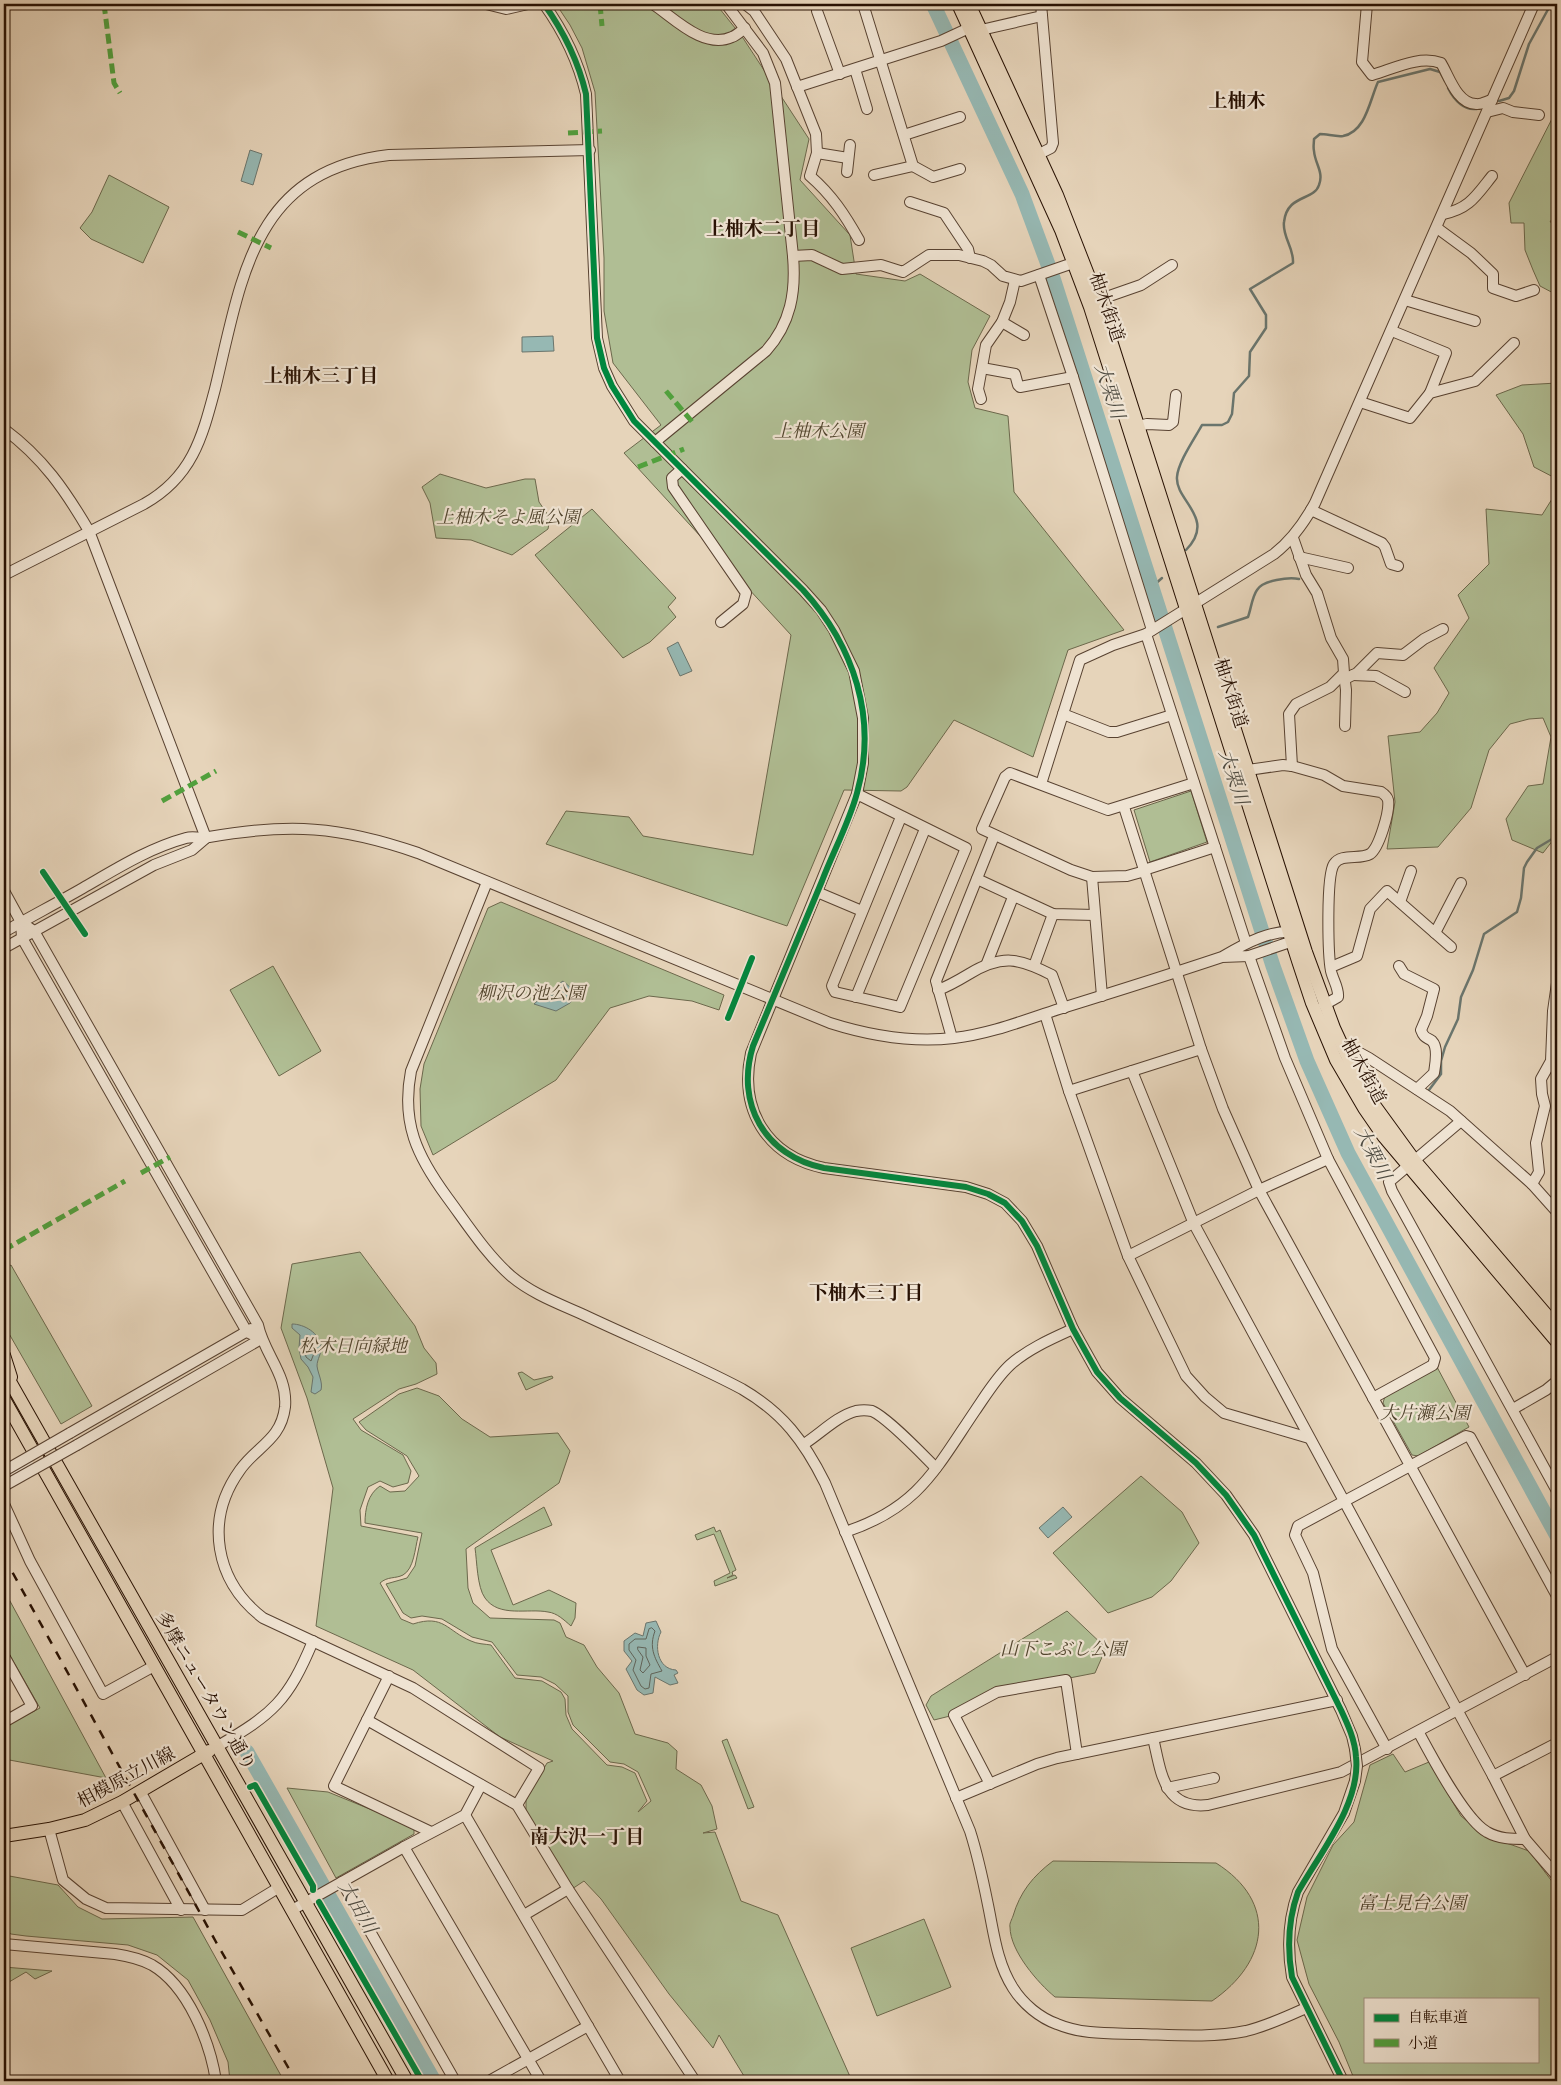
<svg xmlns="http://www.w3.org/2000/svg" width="1561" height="2085" font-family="'IM FELL Great Primer','Noto Serif JP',serif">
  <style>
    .green { fill: #b0be94; stroke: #6c684c; fill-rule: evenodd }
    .water { fill: #96b8b3; stroke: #6a756d }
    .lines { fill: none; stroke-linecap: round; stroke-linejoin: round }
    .shore { stroke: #5f645b; stroke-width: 1 }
    .stream { stroke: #6a756d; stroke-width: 2.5 }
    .river { stroke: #96b8b3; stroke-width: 15 }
    .minor-casing { stroke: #584231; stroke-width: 12 }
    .major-casing { stroke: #281103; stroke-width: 14 }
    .minor { stroke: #efe3d2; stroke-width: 10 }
    .major { stroke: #e6d4ba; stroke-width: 12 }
    .rail { stroke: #281103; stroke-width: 2.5; stroke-dasharray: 9 9; stroke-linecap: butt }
    .minor-bridge-casing { stroke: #584231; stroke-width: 12; stroke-linecap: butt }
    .minor-bridge { stroke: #efe3d2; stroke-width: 10 }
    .quiet { stroke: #51a03d; stroke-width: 5; stroke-dasharray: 10 5; stroke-linecap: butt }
    .cycleway-casing { stroke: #efe3d2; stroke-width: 9 }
    .cycleway { stroke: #00873e; stroke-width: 6 }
    .labels { text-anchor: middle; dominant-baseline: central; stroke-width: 4.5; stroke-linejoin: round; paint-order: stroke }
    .street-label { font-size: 18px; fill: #281103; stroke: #efe3d2 }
    .park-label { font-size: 18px; font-style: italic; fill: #51452e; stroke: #efe3d2 }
    .neighbourhood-label { font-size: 19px; font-weight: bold; fill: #281103; stroke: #efe3d2 }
    .water-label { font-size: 19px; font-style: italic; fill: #4e4b41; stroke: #efe3d2 }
  </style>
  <rect width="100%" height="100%" fill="#e6d4ba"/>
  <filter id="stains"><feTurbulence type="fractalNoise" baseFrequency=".004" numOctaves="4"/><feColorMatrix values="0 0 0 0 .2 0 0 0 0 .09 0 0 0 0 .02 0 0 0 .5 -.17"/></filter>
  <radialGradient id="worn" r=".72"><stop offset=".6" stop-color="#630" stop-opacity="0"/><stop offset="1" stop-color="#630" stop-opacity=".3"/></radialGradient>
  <!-- green -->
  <g class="green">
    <path d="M556 4H716L743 38 809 139 800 180 850 235 856 274 905 281 920 274 990 316 972 350 968 382 975 408 1008 416 1014 492 1124 630 1068 650 1033 757 954 720 907 787 901 791 844 790 787 926 546 844 566 811 629 817 643 836 753 855 791 635 624 453 661 425 613 363 604 311V258L595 92 582 48 570 25Z"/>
    <path d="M1557 109V220L1550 221 1555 229H1557V295L1540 286 1533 270 1525 250 1524 223H1511L1509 203Z"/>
    <path d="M109 175 169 207 143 263 91 239 80 228 92 212Z"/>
    <path d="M1557 383V479L1534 467 1523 434 1496 395 1522 385Z"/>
    <path d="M440 474 486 488 525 479H535L539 502 550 518 548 529 512 555 471 540 436 538 430 503 422 487Z"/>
    <path d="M1557 491V835L1543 853 1512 840 1506 819 1528 786 1543 784 1551 737 1543 718 1529 719 1510 724 1489 750 1471 808 1438 847 1387 849 1395 802 1388 736 1420 732 1437 713 1449 693 1434 668 1469 618 1458 595 1489 564 1486 509 1542 515Z"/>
    <path d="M592 509 676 598 668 607 676 617 650 642 623 658 535 555Z"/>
    <path d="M1191 791 1207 842 1150 862 1134 810Z"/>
    <path d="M501 902 724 995 719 1010 692 1001 649 996 610 1008 556 1080 433 1155 421 1126 420 1089 424 1064 488 908Z"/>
    <path d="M273 966 321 1051 279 1076 230 990Z"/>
    <path d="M360 1252 415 1326 424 1348 436 1363 437 1374 416 1384 399 1389 353 1419 361 1430 403 1455 411 1471 408 1483 393 1487 380 1481 368 1487 360 1510 361 1526 418 1537C415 1548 414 1569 403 1575 395 1579 388 1576 380 1583L401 1619 413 1624C444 1614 447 1631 471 1641 477 1644 485 1644 491 1645L515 1678 542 1681 561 1692 565 1699 566 1715 572 1729 607 1765 622 1767 635 1773 647 1801 638 1812 651 1801 638 1772 624 1764 610 1762 573 1725 568 1712V1696L555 1684 541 1677 517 1675 492 1642 472 1637 442 1619 422 1616 411 1618 403 1613 386 1584 407 1578 415 1566 422 1533 365 1523C365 1509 368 1494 380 1486L390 1492 405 1491 419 1476 407 1456 366 1430 359 1422 399 1394 417 1388 439 1396 462 1419 490 1437 558 1433 570 1451 559 1483 466 1549 468 1588 473 1603 490 1618 554 1620 560 1623 566 1637 584 1645 597 1667 619 1693 635 1734 668 1743 677 1751 676 1769 701 1785 712 1806 717 1829 703 1833 715 1832 741 1901 778 1915 852 2081H747L719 2035 713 2048 669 1994 601 1899 584 1881 572 1889 526 1811V1800L547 1763 553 1761 500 1737 413 1670 316 1626 333 1488 307 1398 281 1328 292 1264Z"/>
    <path d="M11 1265 92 1406 61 1424 4 1325V1269Z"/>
    <path d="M1437 1367 1469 1427 1418 1456 1412 1455 1383 1403 1385 1396Z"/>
    <path d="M522 1372 534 1380 552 1376 553 1378 526 1390 518 1373Z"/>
    <path d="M1141 1476 1182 1512 1199 1543 1171 1581 1152 1597 1108 1613 1053 1553Z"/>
    <path d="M544 1507 552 1525 491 1550 513 1605 549 1590 576 1603 575 1618 571 1626C564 1620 557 1613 548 1612 528 1608 499 1618 485 1598 477 1587 477 1561 475 1548Z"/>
    <path d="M714 1527 716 1532 720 1530 736 1570 732 1572 733 1575 727 1578 735 1575 737 1578 715 1586 714 1581 730 1573 714 1534 697 1540 695 1535Z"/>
    <path d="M4 1590 106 1778 4 1759V1727L40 1708 4 1645Z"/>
    <path d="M1067 1611 1106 1648 1095 1673 998 1692 954 1715 934 1720 926 1705 931 1696Z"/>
    <path d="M727 1739 754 1807 748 1809 722 1741Z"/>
    <path d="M1393 1754 1405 1772 1429 1762 1461 1816 1484 1835 1529 1851 1557 1888V2081H1355L1339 2042 1309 1984 1297 1940 1307 1897 1333 1845 1354 1822 1370 1765ZM1365 1999H1537V2061H1365Z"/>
    <path d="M287 1788 328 1792 414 1827V1834L336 1878Z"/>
    <path d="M1053 1861 1216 1863C1278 1902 1269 1962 1212 2001L1055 1997C1038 1983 1010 1951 1010 1927 1009 1924 1012 1919 1013 1916 1020 1892 1033 1876 1053 1861Z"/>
    <path d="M4 1875 58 1885 78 1907 102 1919 193 1917 284 2081H230L228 2062 210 2020 188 1980 157 1955 128 1945 26 1936 11 1934 4 1930Z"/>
    <path d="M924 1919 951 1987 877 2016 851 1948Z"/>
    <path d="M4 1967 52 1971 35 1979 26 1972 4 1985Z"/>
    <path d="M1069 2076 1117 2077V2081H1069Z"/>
    <path d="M1120 2076 1166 2077V2081H1120Z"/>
  </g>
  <!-- water -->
  <g class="water">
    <path d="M250 150 262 154 253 185 241 181Z"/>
    <path d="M553 336 554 351 522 352V337Z"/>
    <path d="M678 642 692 671 680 676 667 648Z"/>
    <path d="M563 981 571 988 575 995 570 1003 556 1011 534 1004 544 995H554L557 985Z"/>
    <path d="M292 1324C304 1324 320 1333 321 1347 322 1353 317 1359 317 1366 318 1374 323 1382 321 1390L315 1394 311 1392 313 1377 308 1367 301 1359 299 1348 300 1335 292 1328Z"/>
    <path d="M1063 1507 1072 1517 1048 1538 1039 1528Z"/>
    <path d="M656 1621 661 1632C654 1645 657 1669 676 1670L678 1673 674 1675 678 1683 670 1685 655 1677 653 1693 644 1695 637 1690 626 1669 632 1661 624 1651V1641L635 1633 643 1636 646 1623Z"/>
  </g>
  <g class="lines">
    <!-- shore -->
    <g class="shore">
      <path d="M307 1335 312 1338 316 1348 311 1361 306 1357 304 1345Z"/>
      <path d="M652 1628 655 1631C649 1647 654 1657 662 1671L651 1674 649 1688 645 1689 641 1686 633 1670 636 1660 629 1650V1644L635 1639H646L649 1629Z"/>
      <path d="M638 1647 646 1648V1656L650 1665 643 1673 640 1670 643 1657 638 1650Z"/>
    </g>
    <!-- stream -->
    <g class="stream">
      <path d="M1448 88C1454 100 1465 113 1480 108"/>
      <path d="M1499 101 1509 98 1514 91 1529 44 1551 4"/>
      <path d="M1186 550C1217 518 1175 501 1177 477 1178 462 1195 438 1202 425H1222L1228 422 1232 414 1234 393 1249 376 1250 352 1266 328V315L1250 289 1293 263C1294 247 1282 237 1284 222 1287 194 1314 201 1319 185 1324 172 1315 164 1314 151 1313 147 1314 143 1314 139L1320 134C1327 134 1336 137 1343 136 1366 132 1370 99 1378 82L1430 69 1440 72 1445 81"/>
      <path d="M1153 586 1162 578"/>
      <path d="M1218 627 1248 617C1251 609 1252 597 1257 590 1263 580 1289 577 1299 579"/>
      <path d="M1171 643 1174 642"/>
      <path d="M1429 1090 1441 1074V1061L1445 1047 1458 1019 1461 997 1473 970 1484 934 1517 912 1521 898 1524 868 1527 862 1537 848 1557 836"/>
    </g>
    <!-- river -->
    <g class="river">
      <path d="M933 4 1022 194 1053 278 1273 966 1307 1061 1348 1153 1557 1536"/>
      <path d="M247 1752 434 2081"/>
    </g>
    <defs>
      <g id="minor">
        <path d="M486 4 506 9 528 4"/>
        <path d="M544 4C564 32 578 60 586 94L597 338 604 368 612 386 634 421 803 590 821 610 834 630 854 671 863 718V763L857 794 751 1053C739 1109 766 1156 824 1168L966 1187 988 1194 1005 1203 1022 1221 1037 1246 1073 1329 1097 1372 1120 1398 1196 1463 1226 1495 1254 1535 1341 1710 1352 1736 1355 1749"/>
        <path d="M653 4C674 18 704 50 732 37 737 35 741 31 745 28"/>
        <path d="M745 4 754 11 786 59 816 134 817 153 810 176C832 195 845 215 859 240"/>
        <path d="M863 4 913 166 933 177 960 169"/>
        <path d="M1367 4 1362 62 1372 75C1393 69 1419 55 1441 63 1449 76 1457 104 1476 104 1481 105 1487 101 1492 100"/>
        <path d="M817 11 840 74"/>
        <path d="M981 30 1042 16"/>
        <path d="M855 69 867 109"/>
        <path d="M797 87 941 41 969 28"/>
        <path d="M1487 112 1503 108 1513 112 1539 115"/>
        <path d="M904 135 960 117"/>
        <path d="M817 153 848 158"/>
        <path d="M1033 157 1051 148 1053 143 1041 4"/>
        <path d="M847 172 850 145"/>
        <path d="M874 175 913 166"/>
        <path d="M910 202 944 213 968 249 970 258"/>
        <path d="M1443 214C1469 209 1476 196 1492 176"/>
        <path d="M1437 228 1471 253 1493 274V288L1516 296 1534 290"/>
        <path d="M793 256 812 255 842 269 881 265 903 272 929 255H959L983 261 991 265 1003 276 1021 281 1073 263"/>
        <path d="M1039 275 1073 377 1152 630"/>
        <path d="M1098 300 1141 285 1172 265"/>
        <path d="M1405 300 1475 321"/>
        <path d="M1002 322 1024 335"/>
        <path d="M1392 331 1446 353 1430 393"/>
        <path d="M982 368 1015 374 1018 385 1020 387 1073 377"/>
        <path d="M981 399 978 389 986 345 1002 322 1010 302 1015 280"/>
        <path d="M1360 402 1410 418 1430 393 1475 381 1514 343"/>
        <path d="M1138 426 1147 424 1169 425 1173 422 1176 395"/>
        <path d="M4 429C43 458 65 490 89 531L206 838"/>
        <path d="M655 442 766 351C791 323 796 292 793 256L775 83 763 53 726 4"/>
        <path d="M682 469 672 478 673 487 746 593 743 604 721 622"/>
        <path d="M1311 510 1382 543 1385 547 1391 564 1398 566"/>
        <path d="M1299 557 1348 568"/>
        <path d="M4 575 144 504C192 477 202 438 215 389 242 278 252 171 389 155L590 150"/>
        <path d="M1146 634 1246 943"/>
        <path d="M1344 674 1346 690 1345 726"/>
        <path d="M1353 675 1376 676 1405 692"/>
        <path d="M1345 679 1357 673 1377 653 1403 655 1424 639 1443 629"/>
        <path d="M1063 714 1109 732H1117L1172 715"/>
        <path d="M1292 766 1289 714 1296 704 1330 687 1344 673 1343 659 1331 638 1317 593 1306 575 1293 538"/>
        <path d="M1248 770 1283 765 1292 766 1324 775 1343 786 1381 792C1384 794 1387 796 1388 800 1390 811 1379 848 1370 854 1360 860 1341 853 1334 864 1326 876 1328 955 1331 971 1333 980 1339 988 1338 997L1324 1005"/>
        <path d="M1041 784 1080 660 1113 645 1146 634 1274 554C1292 540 1304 523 1315 503L1534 4"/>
        <path d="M857 794 966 848 900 1007 835 992 832 986 901 817"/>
        <path d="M1124 807 1201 1049 1223 1109 1259 1190 1525 1675"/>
        <path d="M1144 870 1215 847"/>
        <path d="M1145 871 1127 876 1092 877 1071 870 982 829 1005 777 1010 773 1108 810 1194 783"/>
        <path d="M1092 877 1102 996"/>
        <path d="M977 879 1053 914 1095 915"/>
        <path d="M487 882 411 1071C401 1123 417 1156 447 1197 467 1224 486 1254 511 1276 532 1294 560 1304 584 1315 637 1340 691 1362 742 1389 783 1413 804 1441 825 1483L970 1831C978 1856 983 1880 988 1905 994 1934 997 1963 1013 1988 1023 2004 1040 2018 1057 2024 1083 2035 1112 2033 1139 2034 1175 2035 1211 2038 1246 2031 1267 2026 1286 2017 1306 2008"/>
        <path d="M4 891 21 922 22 938 239 1318 247 1332 261 1339"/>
        <path d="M817 892 862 911"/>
        <path d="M1400 902 1411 871"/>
        <path d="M21 922 34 931 258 1325C264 1354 288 1375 285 1407 281 1440 257 1446 240 1470 204 1520 215 1581 263 1618L413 1688 539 1768 517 1805"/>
        <path d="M4 932C30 917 57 903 83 888 116 869 149 848 186 838 193 836 201 839 209 837 289 823 340 826 418 853L830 1023C871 1036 911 1043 954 1038 990 1034 1025 1020 1059 1009 1114 992 1168 975 1222 957 1244 944 1274 927 1300 933L1293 941 1249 956 1222 957"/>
        <path d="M1435 933 1451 947"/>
        <path d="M4 948 154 865 192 850 206 838"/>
        <path d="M1249 956 1285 1058 1328 1159 1435 1358 1433 1365 1373 1398"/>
        <path d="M987 963 1013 897"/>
        <path d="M1034 966 1053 914"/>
        <path d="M1399 966 1404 974 1434 989 1427 1016 1421 1030C1424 1038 1426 1037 1432 1041 1439 1048 1435 1065 1434 1073L1417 1089"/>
        <path d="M1331 967 1357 956 1370 909 1387 891 1435 933 1461 883"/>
        <path d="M938 990C949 986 959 980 969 974 1002 954 1019 958 1052 975L1064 1008"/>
        <path d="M856 997 925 829"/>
        <path d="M1045 1014 1069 1091 1128 1256 1186 1376 1205 1397 1224 1413 1309 1438"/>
        <path d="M952 1038 936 981 994 836"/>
        <path d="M1345 1053 1358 1052 1369 1058 1450 1111 1532 1184 1557 1212"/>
        <path d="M1132 1071 1194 1224 1493 1776 1525 1839 1557 1876"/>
        <path d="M1069 1091 1201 1049"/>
        <path d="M1461 1121 1389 1182 1392 1191 1557 1491"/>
        <path d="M1532 1184 1539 1172 1536 1143 1545 1106 1542 1094 1541 1079 1551 1061 1553 1011 1557 983"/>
        <path d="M1128 1256 1259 1190 1328 1159"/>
        <path d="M1513 1409 1546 1390 1557 1381"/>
        <path d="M70 1433 251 1329"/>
        <path d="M804 1444C820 1434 837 1416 856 1411 861 1410 867 1410 872 1411 888 1418 922 1454 936 1468"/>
        <path d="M77 1445 261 1339"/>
        <path d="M4 1479 38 1460"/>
        <path d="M4 1504 30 1561 103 1694 154 1666"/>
        <path d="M845 1532C918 1508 935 1470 975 1411 986 1395 996 1378 1010 1365 1028 1349 1051 1339 1073 1329"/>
        <path d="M4 1656 32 1706 4 1722"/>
        <path d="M389 1676 334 1786 431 1832"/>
        <path d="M367 1720 517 1805 568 1889 695 2081"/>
        <path d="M1419 1733C1432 1757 1465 1820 1487 1832 1499 1839 1512 1839 1525 1839"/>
        <path d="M1153 1738C1161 1771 1163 1810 1208 1805L1341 1772 1557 1657"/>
        <path d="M218 1746C273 1714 288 1701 313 1641"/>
        <path d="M1387 1749 1332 1649 1313 1573 1295 1535 1298 1526 1466 1436 1470 1437 1557 1596"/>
        <path d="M1493 1776 1557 1743"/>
        <path d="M990 1784 954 1715 997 1692 1066 1680 1077 1754"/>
        <path d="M1167 1788 1214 1778"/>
        <path d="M140 1791 205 1910"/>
        <path d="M956 1798 1037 1764 1057 1758 1337 1700"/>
        <path d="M122 1802 181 1910"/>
        <path d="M465 1815 620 2081"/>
        <path d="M49 1829 63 1880 86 1899 106 1908 242 1910 278 1888"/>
        <path d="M404 1847 541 2081"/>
        <path d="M342 1882 455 2081"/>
        <path d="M292 1910 404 1847 465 1815 481 1785"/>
        <path d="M524 1915 568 1889"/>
        <path d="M4 1944 115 1954C128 1956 141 1959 152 1965 188 1986 210 2042 216 2081"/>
        <path d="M489 2081 588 2026"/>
        <path d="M1343 2081 1292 1977C1287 1948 1288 1920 1298 1892L1344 1813 1355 1781"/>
      </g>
      <g id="major">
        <path d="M958 4 1061 230 1090 307 1298 961 1312 1003 1336 1060 1364 1108 1384 1137 1557 1342"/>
        <path d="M969 4 1057 195 1098 300 1306 952 1334 1028 1353 1069 1375 1106 1415 1161 1557 1327"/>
        <path d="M4 1355 11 1377"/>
        <path d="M4 1371 407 2081"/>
        <path d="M4 1399 388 2081"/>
        <path d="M4 1836 49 1829 85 1820 122 1802 209 1751"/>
      </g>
    </defs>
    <!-- minor casing -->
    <use href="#minor" class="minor-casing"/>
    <!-- major casing -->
    <use href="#major" class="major-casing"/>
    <!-- minor -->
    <use href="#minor" class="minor"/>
    <!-- major -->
    <use href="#major" class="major"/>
    <!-- rail -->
    <path class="rail" d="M4 1557 216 1942 296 2081"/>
    <defs>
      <g id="minor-bridge">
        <path d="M4 1471 70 1433"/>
        <path d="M4 1486 77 1445"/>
        <path d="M1355 1781 1357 1766 1355 1749"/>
      </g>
    </defs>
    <!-- minor-bridge casing -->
    <use href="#minor-bridge" class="minor-bridge-casing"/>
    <!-- minor-bridge -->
    <use href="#minor-bridge" class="minor-bridge"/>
    <!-- quiet -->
    <g class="quiet">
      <path d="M104 4 114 83 120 93"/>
      <path d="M600 4 602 26"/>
      <path d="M568 133 602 131"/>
      <path d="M238 232 271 248"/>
      <path d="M666 391 694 424"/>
      <path d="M638 467 684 449"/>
      <path d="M162 801 216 771"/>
      <path d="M141 1173 170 1157"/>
      <path d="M4 1250 125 1181"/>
    </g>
    <defs>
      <g id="cycleway">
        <path d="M544 4C564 32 578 60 586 94L597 338 604 368 612 386 634 421 803 590C854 646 878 718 857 793 849 823 833 852 822 881 799 936 776 991 753 1046 735 1104 765 1156 824 1168L966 1187 988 1194 1005 1203 1022 1221 1037 1246 1073 1329 1097 1372 1120 1398 1196 1463 1226 1495 1254 1535 1341 1710C1348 1725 1355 1740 1356 1757 1361 1803 1320 1853 1298 1892 1288 1920 1287 1948 1292 1977L1343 2081"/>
        <path d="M43 872 85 934"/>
        <path d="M728 1018 752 958"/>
        <path d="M250 1787 255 1785 313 1886V1890"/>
        <path d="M319 1902 422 2081"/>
      </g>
    </defs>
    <!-- cycleway casing -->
    <use href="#cycleway" class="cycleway-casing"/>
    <!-- cycleway -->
    <use href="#cycleway" class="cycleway"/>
  </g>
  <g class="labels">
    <!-- street labels -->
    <g class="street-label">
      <text transform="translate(1107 307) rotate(71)">柚木街道</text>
      <text transform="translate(1231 693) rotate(72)">柚木街道</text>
      <text transform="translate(1364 1071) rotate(61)">柚木街道</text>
      <text transform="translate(206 1691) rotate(60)">多摩ニュータウン通り</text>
      <text transform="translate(126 1777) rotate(-28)">相模原立川線</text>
    </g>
    <!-- park labels -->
    <g class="park-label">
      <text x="819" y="431">上柚木公園</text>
      <text x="508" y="517">上柚木そよ風公園</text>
      <text x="531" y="993">柳沢の池公園</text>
      <text x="353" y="1346">松木日向緑地</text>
      <text x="1425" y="1413">大片瀬公園</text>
      <text x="1063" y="1649">山下こぶし公園</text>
      <text x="1412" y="1903">富士見台公園</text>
    </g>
    <!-- neighbourhood labels -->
    <g class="neighbourhood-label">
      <text x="1237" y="100">上柚木</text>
      <text x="763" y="228">上柚木二丁目</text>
      <text x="321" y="375">上柚木三丁目</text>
      <text x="866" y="1292">下柚木三丁目</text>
      <text x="587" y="1836">南大沢一丁目</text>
    </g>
    <!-- water labels -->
    <g class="water-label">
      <text transform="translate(1110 391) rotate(72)">大栗川</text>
      <text transform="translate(1234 777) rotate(72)">大栗川</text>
      <text transform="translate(1373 1153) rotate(63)">大栗川</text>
      <text transform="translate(358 1907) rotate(60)">大田川</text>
    </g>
  </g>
  <!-- margin -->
  <rect width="1561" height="2085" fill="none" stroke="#e6d4ba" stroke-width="20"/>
  <rect x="5" y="5" width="1551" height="2075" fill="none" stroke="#281103" stroke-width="2.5"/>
  <rect x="10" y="10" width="1541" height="2065" fill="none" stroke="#281103"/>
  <!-- legend -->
  <rect x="1364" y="1998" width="175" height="65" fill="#efe3d2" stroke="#9f8f7f"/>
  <rect x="1374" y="2014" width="25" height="8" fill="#00873e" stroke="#9f8f7f"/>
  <text x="1408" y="2022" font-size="15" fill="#281103">自転車道</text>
  <rect x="1374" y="2039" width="25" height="8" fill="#51a03d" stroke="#9f8f7f"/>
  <text x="1408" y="2048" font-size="15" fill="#281103">小道</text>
  <rect width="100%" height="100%" filter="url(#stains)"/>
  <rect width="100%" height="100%" fill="url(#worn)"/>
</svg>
